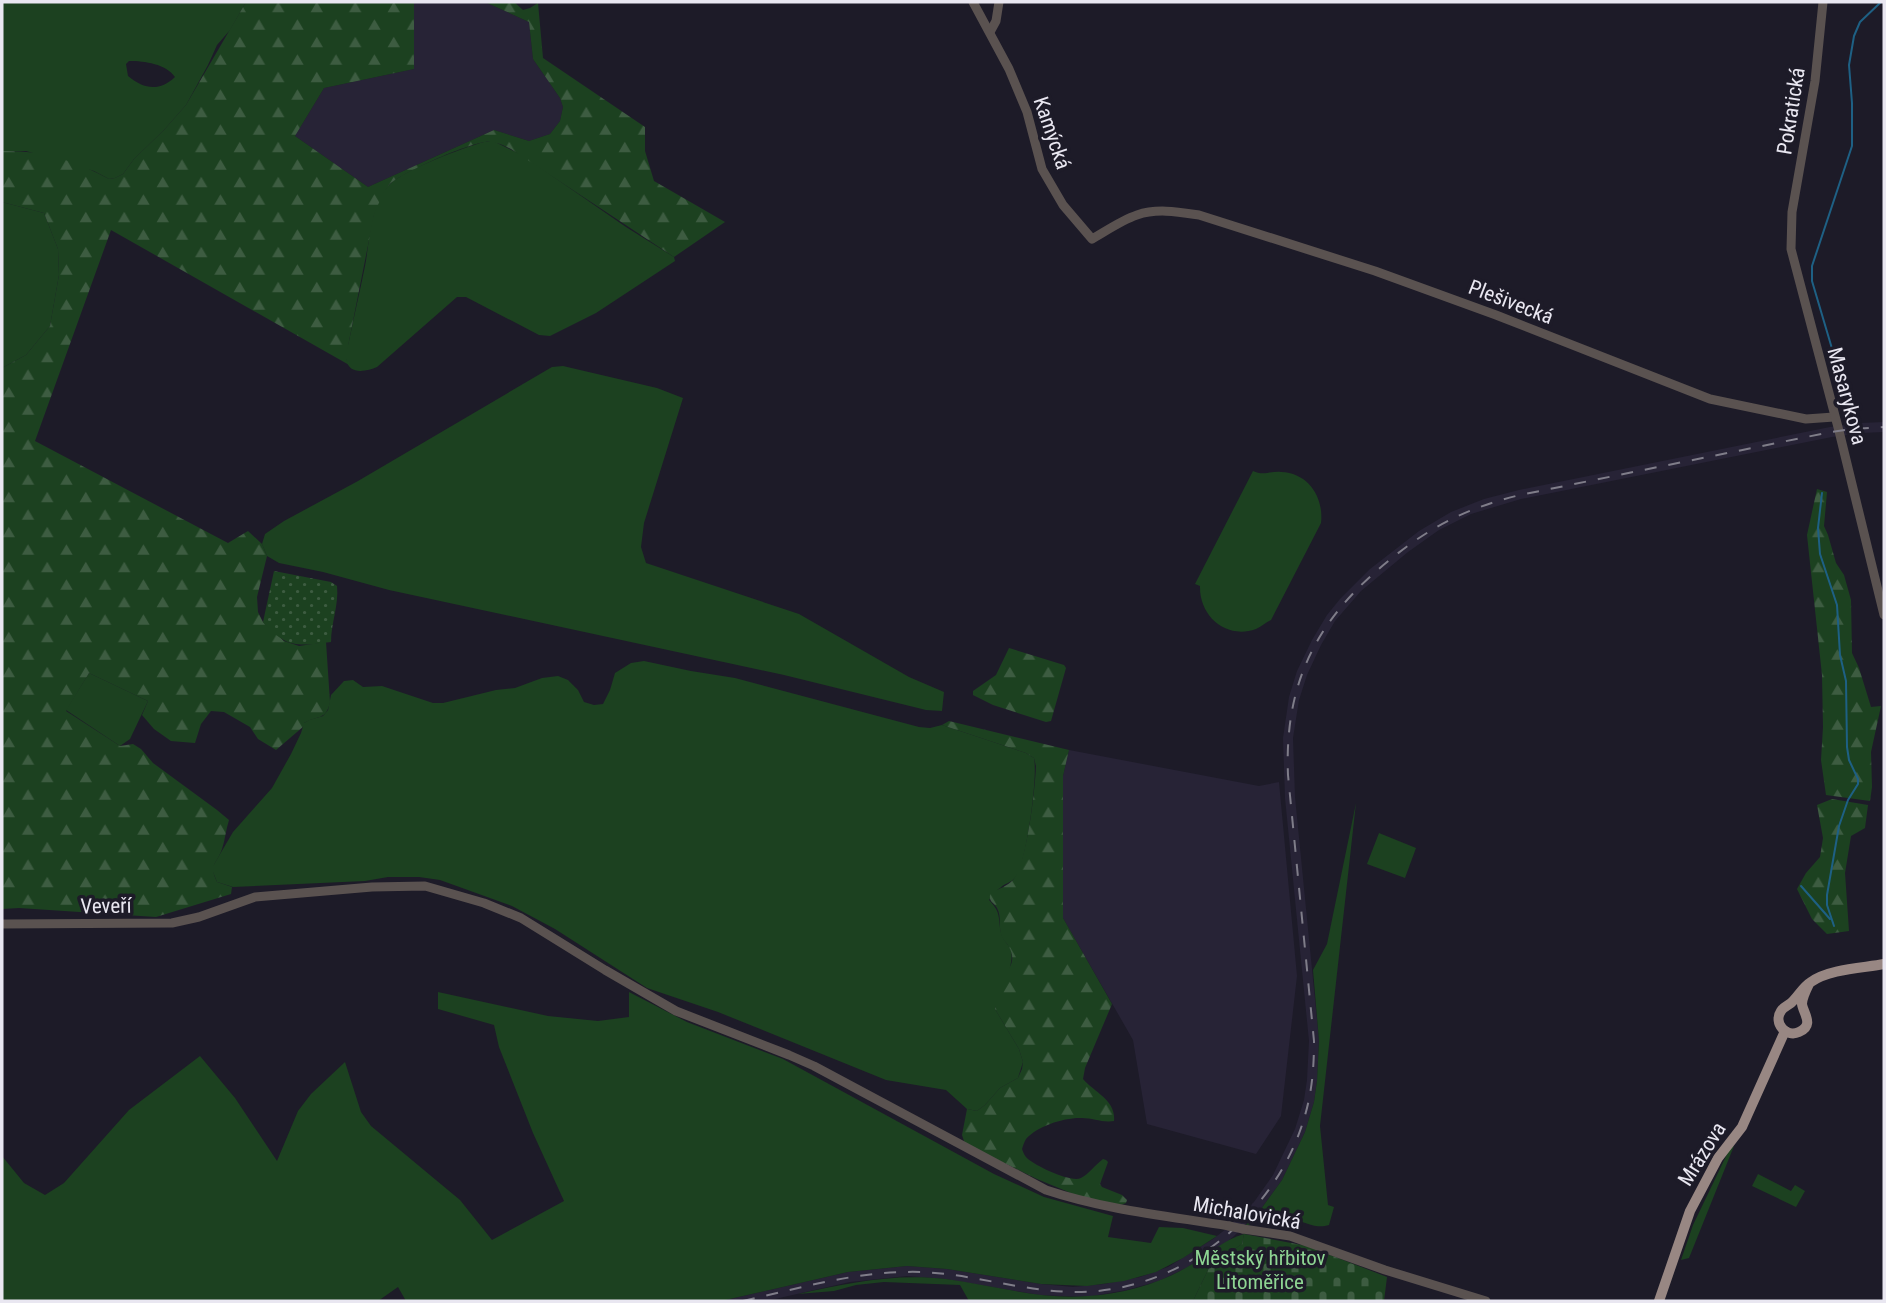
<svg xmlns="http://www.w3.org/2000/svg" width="1886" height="1303" font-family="'Roboto Condensed',sans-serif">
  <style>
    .built { fill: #272336 }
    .green { fill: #1c4120; fill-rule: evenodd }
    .forest { fill: url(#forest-firs) }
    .cemetery { fill: url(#cemetery-stones) }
    .park { fill: url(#park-dots) }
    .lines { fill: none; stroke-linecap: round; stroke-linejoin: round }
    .stream { stroke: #1e6084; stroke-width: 2 }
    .minor { stroke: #5a5250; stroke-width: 9 }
    .major { stroke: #988783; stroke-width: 10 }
    .rail { stroke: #7f7d89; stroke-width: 2; stroke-dasharray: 12 12; stroke-linecap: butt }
    .minor-bridge { stroke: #5a5250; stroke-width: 9 }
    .labels { text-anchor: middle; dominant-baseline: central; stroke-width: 7; stroke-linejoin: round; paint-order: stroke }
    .street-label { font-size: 21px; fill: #e9e7f1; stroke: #1d1b28 }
    .park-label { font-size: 21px; fill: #8ed593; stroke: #1d1b28 }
  </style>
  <defs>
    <pattern id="forest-firs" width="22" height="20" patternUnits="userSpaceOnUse" patternTransform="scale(1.75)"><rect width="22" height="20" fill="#1c4120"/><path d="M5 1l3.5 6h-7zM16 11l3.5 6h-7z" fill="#3d5c41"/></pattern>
    <pattern id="cemetery-stones" width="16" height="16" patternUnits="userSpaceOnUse" patternTransform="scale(1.75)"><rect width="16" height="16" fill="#1c4120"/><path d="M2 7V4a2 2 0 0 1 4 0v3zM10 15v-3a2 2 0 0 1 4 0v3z" fill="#3d5c41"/></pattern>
    <pattern id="park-dots" width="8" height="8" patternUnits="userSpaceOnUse" patternTransform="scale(1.75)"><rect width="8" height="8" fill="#1c4120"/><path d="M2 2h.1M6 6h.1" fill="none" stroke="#3d5c41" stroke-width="1.8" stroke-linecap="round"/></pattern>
  </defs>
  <rect width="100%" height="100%" fill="#1d1b28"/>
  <!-- built -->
  <g class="built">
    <path d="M414 2H485L529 22 533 59 560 98 563 107 560 121 550 134 529 141 494 130 368 187 295 136 324 88 414 69Z"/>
    <path d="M1884 422V432L1861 433 1832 437 1521 499 1471 514 1439 530 1408 552 1361 591 1335 621 1321 645 1307 675 1299 700 1293 738 1295 797 1319 1040 1317 1081 1314 1102 1305 1132 1282 1180 1261 1209 1233 1237 1219 1248 1188 1267 1159 1281 1127 1290 1087 1297 1039 1295 945 1279 907 1276 850 1282 766 1301H721L848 1272 907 1266 947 1269 1041 1284 1073 1287 1104 1284 1140 1277 1168 1267 1213 1239 1226 1229 1254 1202 1273 1175 1295 1129 1304 1100 1307 1080 1309 1041 1285 798 1283 738 1289 697 1297 671 1312 640 1327 615 1340 599 1370 569 1419 531 1451 512 1484 499 1519 490 1830 427 1860 423Z"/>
    <path d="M1069 750 1259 786 1279 782 1297 976 1281 1116 1256 1154 1147 1124 1133 1040 1063 918V776Z"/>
  </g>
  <!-- green -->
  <g class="green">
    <path d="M2 2H246L230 30 217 45 208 65 186 105 164 130 134 159 123 174 115 178 109 179 94 171 26 151H2ZM129 61C145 61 166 64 175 77 159 92 144 89 128 76L126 64Z"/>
    <path d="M484 142H495L522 155 626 227 674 257 675 261 596 313 550 336 539 335 466 297H457L377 367C367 371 349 376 346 359 345 354 348 346 349 341 354 316 360 291 365 266 370 240 370 204 390 184 406 169 462 148 484 142Z"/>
    <path d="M2 202 44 213 58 249 59 275 50 326 26 355 2 368Z"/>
    <path d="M563 366 657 388 683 398 644 523 641 547 646 563 799 614 909 677 944 692 942 711 926 710 784 675 389 590 323 572 279 563 267 556 262 544 265 534 284 521 358 481 552 367Z"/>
    <path d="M1253 471C1263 476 1270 471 1281 472 1309 473 1324 498 1321 523L1271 620C1266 622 1261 627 1256 629 1226 640 1199 616 1200 586L1195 584Z"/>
    <path d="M644 661 691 671 735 678 919 727 930 728 942 725 1026 753 1034 758C1038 777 1027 852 1019 871 1013 884 1008 881 1000 888 996 890 992 897 989 900 1003 914 997 920 1002 936 1004 941 1009 945 1011 950 1015 964 1000 994 995 1009L1019 1049 1023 1062 1018 1078 1000 1088 985 1105 977 1111 967 1109 946 1090 886 1080 718 1012 647 988 555 929 512 906 440 880 419 877H388L365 881 233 887 217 882 213 872V866L233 832 272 788 291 754 301 733 304 723 309 720 323 716 328 710 331 695 344 681 353 680 363 687 382 686 433 703H443L496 690 515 688 542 678 558 676 568 680 578 690 584 702 594 705 603 704 610 690 615 673 631 663Z"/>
    <path d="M89 673 148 701 130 739 120 746 66 710Z"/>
    <path d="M1356 803 1320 1126 1328 1205 1334 1207 1329 1225C1317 1229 1307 1223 1296 1220 1277 1217 1263 1219 1245 1226L1261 1209 1282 1180 1305 1132 1314 1102 1317 1081 1319 1041 1313 970 1327 944Z"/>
    <path d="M1379 833 1416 848 1405 878 1367 864Z"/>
    <path d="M438 992 548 1016 598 1021 629 1017V992L687 1022 783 1059 994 1174 1044 1197 1113 1216 1108 1237 1151 1243 1159 1227 1183 1228 1217 1236 1183 1258 1156 1272 1124 1281 1087 1286 1041 1284 947 1269 907 1266 848 1272 721 1301H406L398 1287 378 1301H2V1156L24 1183 45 1195 64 1183 129 1110 200 1056 235 1098 277 1161 298 1111 311 1094 345 1062 361 1112 371 1126 460 1200 492 1240 564 1201 533 1133 499 1047 494 1025 438 1009Z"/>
    <path d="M1734 1146 1689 1258 1681 1260 1693 1225 1730 1148Z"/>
    <path d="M1758 1174 1791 1191 1795 1185 1805 1191 1796 1207 1752 1186Z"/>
    <path d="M1244 1234 1242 1244 1210 1266 1193 1301H969L960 1285 884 1282 856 1285 834 1291 798 1294C847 1283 895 1273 946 1279 993 1285 1040 1300 1088 1296 1123 1294 1159 1284 1189 1266 1207 1256 1224 1239 1244 1234Z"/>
  </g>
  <!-- forest -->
  <g class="forest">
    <path d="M246 2H414V69L324 88 295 136 368 187 494 130 529 141 550 134 560 121 563 107 560 98 533 59 529 22 485 2H514L523 10 530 8 538 3 543 58 645 127V151L654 181 725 222 674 257 511 149C503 145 494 141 485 142 467 144 400 173 389 185 382 194 378 205 374 215L349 341 346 359 351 366 111 230 35 441 228 543 248 531 262 544 267 556 257 597 258 612 263 622 284 641 299 646 326 642 330 702C326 721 317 715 304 723V726L276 750 258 739 250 727 224 712 211 711 201 724 195 743 171 741 154 729 142 715 148 701 89 673 66 711 120 746 133 744 141 749 153 763 217 810 229 820C226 829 225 840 222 849 217 864 208 864 217 882L232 887 231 894 156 917 19 908 2 909V368L26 355 50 326 59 275 58 249 44 213 2 202V151C41 150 75 160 109 179L115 178 123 174 134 159 164 130 186 105Z"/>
    <path d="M1817 489 1827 492 1824 526 1828 535 1836 563 1844 575 1851 600 1852 653 1859 668 1871 707 1881 706 1871 752 1872 787 1870 801 1826 795 1821 760 1823 727 1822 675 1807 535Z"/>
    <path d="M1009 648 1064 665 1066 668 1051 721 1046 722 993 705 973 695V691L996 675Z"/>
    <path d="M949 721 1069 750 1063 776V918L1112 1004 1085 1068 1083 1079C1095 1093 1116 1100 1114 1121 1103 1123 1093 1118 1082 1118 1065 1117 1037 1126 1026 1139 1024 1142 1023 1146 1022 1149 1023 1152 1025 1157 1028 1159 1036 1166 1071 1183 1081 1178 1089 1174 1095 1165 1103 1159L1106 1160 1108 1162 1100 1184 1102 1187 1122 1195 1127 1200 1126 1203 1121 1205 1083 1198 1037 1179 965 1144 962 1135 967 1109 977 1111 985 1105 1000 1088 1018 1078 1022 1069 1023 1062 1019 1049 995 1009 1001 977C1011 969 1016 959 1009 947 1007 943 1004 941 1002 937 998 928 1002 917 997 908 993 901 989 903 990 894 997 889 1008 886 1013 880 1027 863 1035 790 1036 766L1034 758 1026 753 942 725Z"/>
    <path d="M1832 799 1868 805 1865 828 1851 836 1845 873 1849 931 1827 934 1812 919 1797 889 1806 873 1820 857 1823 838 1817 805Z"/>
  </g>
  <!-- cemetery -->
  <path class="cemetery" d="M1244 1234 1307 1246 1387 1277 1384 1301H1193L1210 1266 1242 1244Z"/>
  <!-- park -->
  <path class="park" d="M274 571 331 582 337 586C339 605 331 623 331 642 298 646 287 649 263 622Z"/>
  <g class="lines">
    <!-- stream -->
    <g class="stream">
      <path d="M1846 401 1841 379 1812 281V266L1852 146V103L1849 65 1854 36 1860 22 1881 2"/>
      <path d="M1822 493 1818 528 1820 554 1837 605 1840 655 1846 681 1847 747 1849 760 1858 779V784L1848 800 1839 826 1827 895V905L1834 926"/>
      <path d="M1801 886 1830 919"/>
    </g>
    <!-- minor -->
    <g class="minor">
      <path d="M973 2 1009 69 1027 112 1042 169 1063 205 1092 239C1106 231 1122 220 1137 215 1157 208 1179 212 1199 215L1375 271 1496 315 1710 399 1806 419 1834 417"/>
      <path d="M1823 2 1815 81 1792 212 1791 249 1839 431 1884 615"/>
      <path d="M990 32 996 21 999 2"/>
      <path d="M2 924 172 923 199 917 255 897 372 887 425 886 484 903 521 918 605 970 676 1011 789 1055 814 1066 1046 1190C1106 1210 1168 1216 1229 1226"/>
      <path d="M1243 1229 1290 1236 1385 1270 1486 1301"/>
    </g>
    <!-- major -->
    <g class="major">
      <path d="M1809 984C1806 990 1802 998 1802 1004 1803 1013 1815 1025 1799 1032 1786 1038 1773 1023 1781 1011 1784 1006 1790 1005 1793 1001 1800 994 1803 987 1811 982 1829 969 1863 968 1884 964"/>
      <path d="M1659 1301 1690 1211 1718 1158 1742 1127 1785 1031"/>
    </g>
    <!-- rail -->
    <path class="rail" d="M743 1301C796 1289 850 1273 905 1272 961 1270 1016 1291 1073 1292 1185 1294 1287 1207 1309 1099 1313 1080 1314 1060 1314 1041L1288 775C1284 680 1319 616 1392 558 1433 525 1470 507 1520 495L1831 432 1853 429 1884 427"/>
    <!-- minor-bridge -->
    <path class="minor-bridge" d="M1229 1226 1243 1229"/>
  </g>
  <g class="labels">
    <!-- street labels -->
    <g class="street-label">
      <text transform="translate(1791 111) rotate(-81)">Pokratická</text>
      <text transform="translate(1052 133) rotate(71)">Kamýcká</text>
      <text transform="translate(1511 302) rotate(21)">Plešivecká</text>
      <text transform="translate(1847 396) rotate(75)">Masarykova</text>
      <text transform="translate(106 906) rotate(-1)">Veveří</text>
      <text transform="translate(1702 1154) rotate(-58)">Mrázova</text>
      <text transform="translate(1247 1213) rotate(10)">Michalovická</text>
    </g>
    <!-- park labels -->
    <g class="park-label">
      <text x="1260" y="1258">Městský hřbitov<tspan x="1260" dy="24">Litoměřice</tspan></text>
    </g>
  </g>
  <!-- border -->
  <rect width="1886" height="1303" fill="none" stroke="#e9e7f1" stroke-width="7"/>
</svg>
